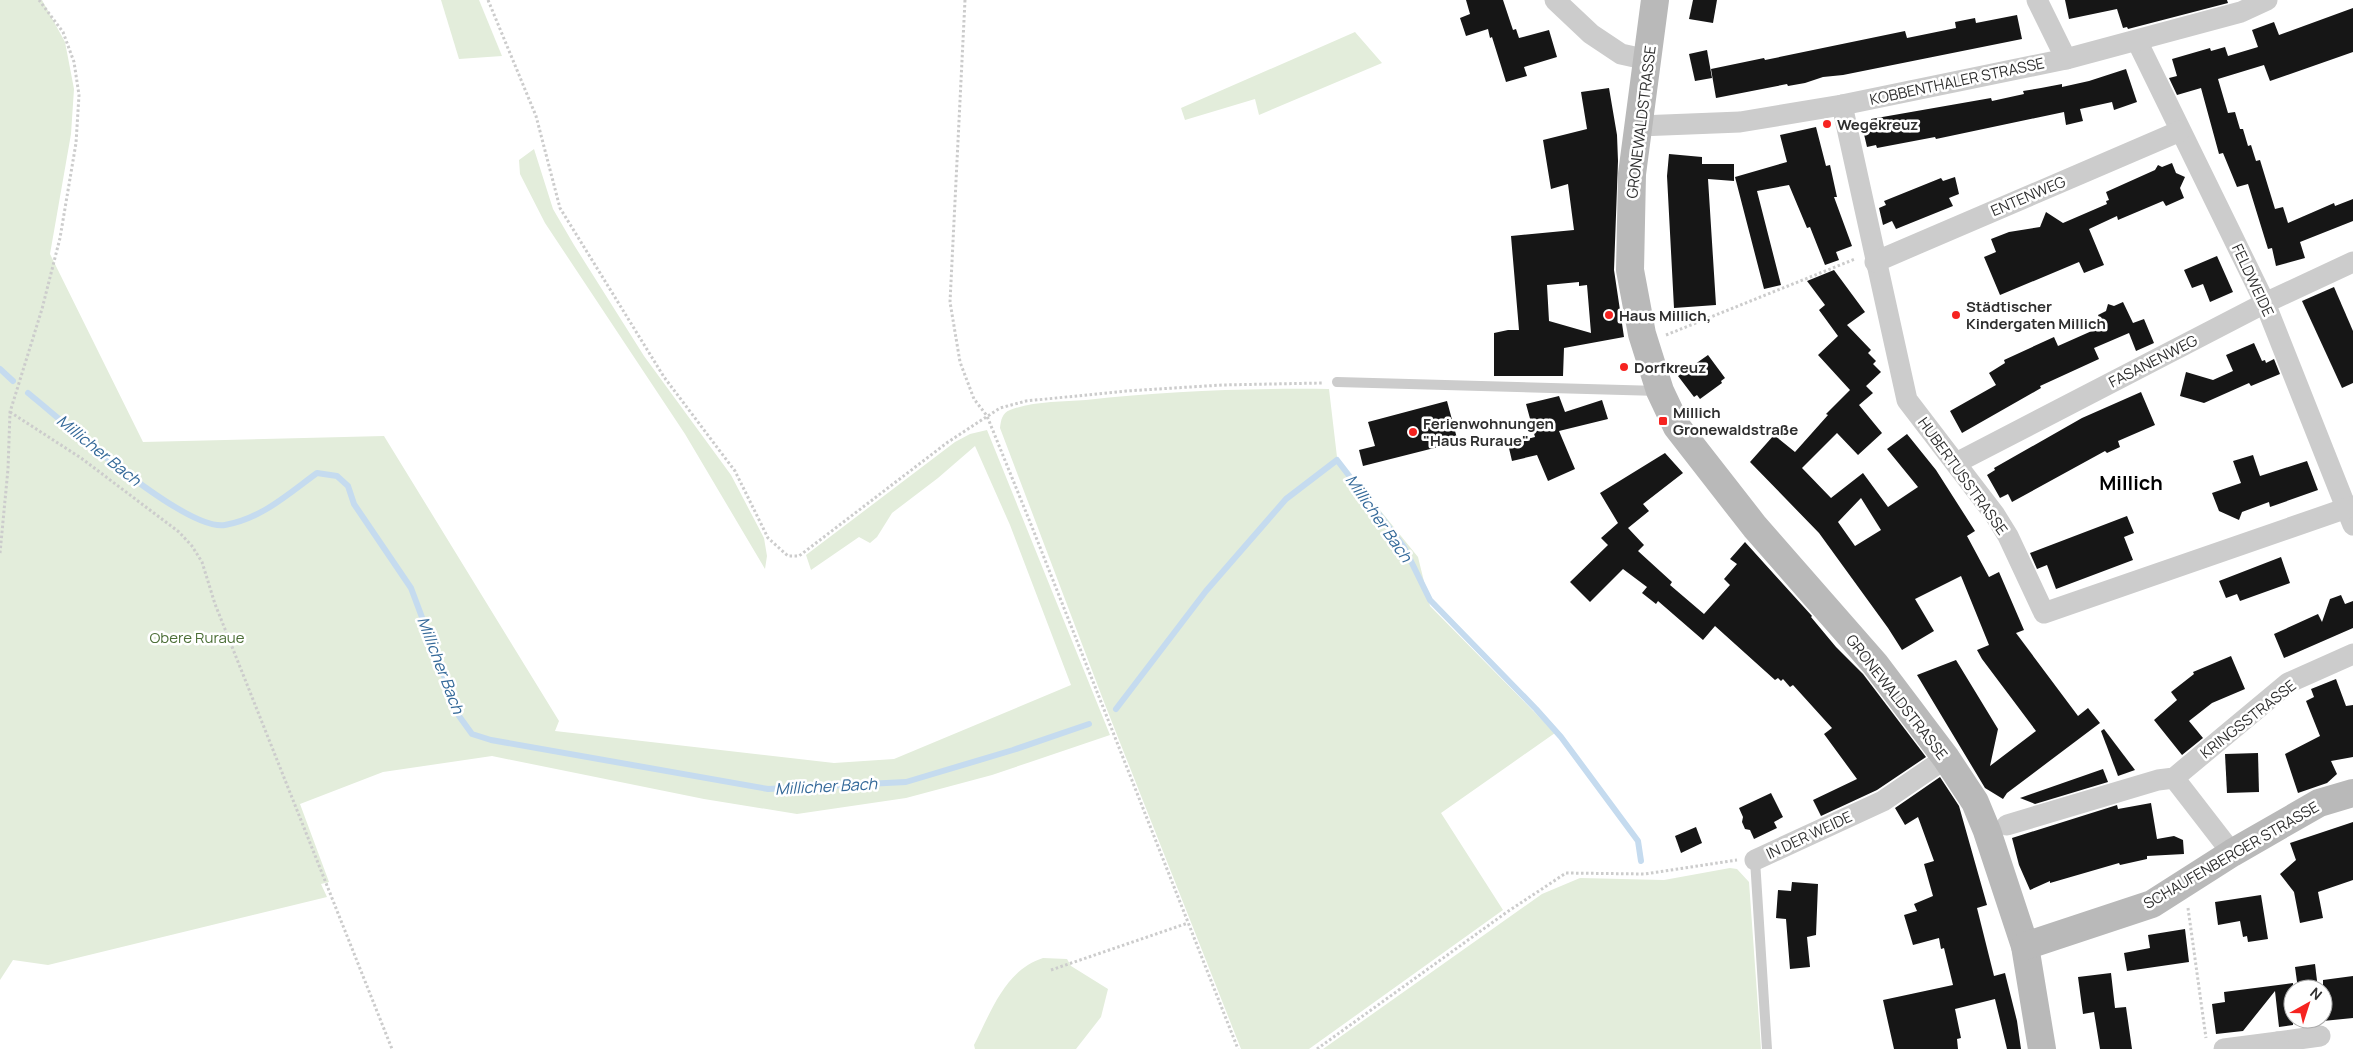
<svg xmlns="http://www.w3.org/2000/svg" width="2353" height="1049" font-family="Manrope,sans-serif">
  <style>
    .green { fill: #e3eddb }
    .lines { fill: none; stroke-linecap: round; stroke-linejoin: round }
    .stream { stroke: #c5dbef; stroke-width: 6 }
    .building { fill: #161616; fill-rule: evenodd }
    .path { stroke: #ccc; stroke-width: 3; stroke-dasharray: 2.5 2.5; stroke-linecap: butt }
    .lane { stroke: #ccc; stroke-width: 10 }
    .street { stroke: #ccc; stroke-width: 21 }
    .secondary { stroke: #b9b9b9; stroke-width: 28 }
    .poi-dot { fill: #f62320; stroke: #fff; stroke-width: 2 }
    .labels { text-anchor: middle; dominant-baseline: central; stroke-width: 5; stroke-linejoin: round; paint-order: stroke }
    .street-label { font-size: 15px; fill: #2f2f2f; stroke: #fff }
    .poi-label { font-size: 15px; font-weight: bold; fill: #2f2f2f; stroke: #fff; text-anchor: start }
    .park-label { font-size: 15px; fill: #4c6f37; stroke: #fff }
    .water-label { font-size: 16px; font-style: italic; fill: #346999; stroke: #fff }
    .district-label { font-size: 20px; font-weight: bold; fill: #000; stroke: #fff }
  </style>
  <rect width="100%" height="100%" fill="#fff"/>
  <!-- green -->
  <g class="green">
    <path d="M0 0H42L65 42 74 89 71 134 50 254 143 442 384 436 559 721 555 731 834 763 894 759 1071 685 1010 525 975 446 938 478 892 513 877 537 870 543 859 537 811 570 806 555 955 442 970 434 987 430 1110 735 992 775 906 798 797 814 704 799 492 756 383 772 300 804 329 882 321 884 327 897 48 965 13 960 0 980Z"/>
    <path d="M441 0H479L502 56 459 59Z"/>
    <path d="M1355 32 1382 63 1259 115 1255 99 1185 120 1181 108Z"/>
    <path d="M534 149 553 209 574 245 644 356 731 475 764 538 767 556 765 569 685 434 545 223 520 174 519 160Z"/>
    <path d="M1329 389 1337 457 1418 557 1430 606 1555 733 1441 813 1503 910 1309 1049H1241L1104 702 1000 428C1001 420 1002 413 1010 410 1033 401 1062 402 1086 400 1166 391 1247 388 1329 389Z"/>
    <path d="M1730 868 1737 869 1749 882 1761 1049H1323L1542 894 1580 878 1664 880Z"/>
    <path d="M1043 958 1067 959 1071 966 1108 989 1101 1017 1076 1049H975L974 1045C991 1012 1005 970 1043 958Z"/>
  </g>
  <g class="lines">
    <!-- stream -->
    <g class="stream">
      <path d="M0 369 13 381"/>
      <path d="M28 393C62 420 185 532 225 525 261 519 288 494 317 473L337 476 348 486 354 504 411 588 459 716 472 734 491 740 768 789 906 782 1013 750 1089 724"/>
      <path d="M1116 709 1206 591 1286 499 1337 460 1404 547 1430 600 1536 709 1561 737 1638 841 1641 861"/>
    </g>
  </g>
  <!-- building -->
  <g class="building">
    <path d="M1466 0H1503L1513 30 1516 29 1519 38 1549 30 1557 57 1524 67 1527 76 1506 82 1492 37 1490 38 1488 29 1466 36 1460 18 1470 14Z"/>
    <path d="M1693 0H1717L1713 23 1689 19Z"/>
    <path d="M2065 0H2227L2228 3 2128 29 2127 27 2123 28 2117 9 2069 19Z"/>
    <path d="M2353 8V52L2270 81 2264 65 2218 79 2228 113 2235 112 2240 129H2243L2248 146 2251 145 2256 161 2260 160 2275 209 2283 207 2288 223 2334 203 2335 206 2353 199V221L2300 242 2305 258 2276 266 2272 248 2268 249 2248 184 2237 187 2223 153 2219 154 2201 88 2177 95 2169 78 2177 76 2172 59 2210 48 2211 51 2225 47 2228 56 2258 47 2252 30 2274 22 2279 35Z"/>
    <path d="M2017 15 2022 39 1843 75 1823 77 1805 83 1788 86 1787 84 1716 98 1711 69 1764 58 1765 60 1905 31 1907 38 1956 28 1955 22 1975 18 1976 23Z"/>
    <path d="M1707 50 1712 78 1695 81 1689 54Z"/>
    <path d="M2126 69 2137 102 2114 110 2112 102 2080 109 2083 121 2066 125 2064 112 1936 139 1935 137 1877 148 1876 145 1867 147 1863 130 1873 128 1871 119 1991 98 1992 101 2024 94 2023 91 2041 88 2062 84V87L2089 81Z"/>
    <path d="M1609 88 1617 135 1618 161 1614 270 1624 337 1564 348 1563 376H1494V333L1508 330H1519L1511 236 1574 230 1568 184 1551 189 1543 140 1587 129 1581 92ZM1579 282V286L1587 285 1591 333 1549 321 1547 285Z"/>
    <path d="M1816 127 1826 166 1830 165 1837 197H1834L1852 246 1836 252 1839 260 1825 265 1810 227 1807 228 1789 185 1757 191 1781 285 1764 289 1735 177 1787 162 1780 135Z"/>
    <path d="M1669 154 1702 157V164H1734V181L1708 179 1716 305 1674 308 1667 176Z"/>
    <path d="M2172 163 2176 173 2185 177 2180 188 2184 198 2166 206 2163 201 2118 220 2117 216 2089 229 2104 265 2084 273 2079 262 2000 295 1984 257 1996 252 1991 239 2009 232 2040 227 2046 212 2063 223 2107 204 2106 201 2109 200 2106 192 2155 170 2158 165 2162 167Z"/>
    <path d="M1955 177 1959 194 1949 198 1953 206 1896 229 1892 221 1883 225 1879 208 1886 205 1884 201 1941 178 1943 181Z"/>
    <path d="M2217 256 2233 292 2210 302 2203 284 2192 288 2184 270Z"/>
    <path d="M1834 270 1865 312 1847 325 1871 350 1868 353 1876 361 1873 364 1881 372 1866 386 1873 393 1859 405 1882 433 1858 455 1837 433 1802 468 1831 498 1863 473 1888 507 1918 487 1887 449 1907 434 1936 470 1975 531 1967 536 1989 577 1999 572 2024 630 2016 633 2078 716 2088 708 2100 723 2007 793 2003 799 1985 788 1917 675 1956 660 1998 729 1990 766 2036 731 1982 659 1977 650 1989 645 1961 576 1915 599 1934 631 1902 650 1888 628 1819 533 1750 462 1774 435 1795 452 1828 415 1826 414 1850 390 1818 355 1838 336 1819 310 1825 305 1807 281ZM1861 498 1881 530 1855 546 1838 522Z"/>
    <path d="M2334 287 2353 331V383L2342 388 2302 301Z"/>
    <path d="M2123 302 2133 323 2144 319 2154 343 2136 351 2129 333 2094 348 2099 359 2040 386 2041 388 1962 433 1950 411 1996 385 1989 373 2005 363 2004 360 2054 337 2058 346 2103 326 2098 315 2106 311 2108 304 2114 306Z"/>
    <path d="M2254 343 2262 361 2265 360 2266 363 2274 359 2280 374 2251 386 2249 383 2204 403 2180 396 2186 372 2213 380 2233 371 2226 355Z"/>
    <path d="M1708 355 1725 378 1721 381 1722 383 1700 399 1697 395 1694 397 1678 376Z"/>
    <path d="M2141 392 2155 425 2118 441 2120 447 2107 453 2105 451 2012 502 2008 494 2000 498 1987 475 1995 470 1994 468 2082 418Z"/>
    <path d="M1559 396 1565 412 1602 400 1608 419 1559 431 1575 469 1548 481 1537 455 1512 461 1508 444 1535 437 1526 404Z"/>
    <path d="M1447 401 1458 442 1363 466 1359 450 1375 446 1368 422Z"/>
    <path d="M1665 453 1683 473 1643 504 1649 511 1628 528 1644 545 1638 551 1672 582 1670 585 1704 614 1730 585 1724 579 1737 564 1730 559 1745 542 1812 616 1811 617 1836 647 1863 674 1926 757 1877 790 1821 816 1813 800 1857 779 1824 734 1832 728 1793 685 1790 687 1783 679 1781 681 1778 678 1775 680 1715 626 1703 640 1658 601 1656 604 1642 593 1647 587 1623 569 1590 602 1570 582 1608 545 1601 538 1618 523 1600 493Z"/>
    <path d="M2253 455 2260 476 2307 461 2318 490 2270 507 2269 502 2242 512 2239 520 2219 511 2212 493 2241 483 2233 461Z"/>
    <path d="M2127 516 2134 533 2124 537 2133 560 2056 589 2047 565 2037 569 2030 553Z"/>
    <path d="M2281 557 2290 583 2240 601 2237 594 2226 598 2219 581Z"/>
    <path d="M2341 595 2345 604 2353 601V628L2284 658 2274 634 2318 614 2322 622 2330 599Z"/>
    <path d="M2231 656 2245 689 2212 703 2189 721 2203 738 2182 755 2154 720 2177 700 2171 692 2194 674 2193 672Z"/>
    <path d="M2336 679 2346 706 2353 705V757L2331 761 2337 774 2327 783 2298 793 2285 754 2320 736 2306 701 2314 697 2311 689Z"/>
    <path d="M2104 729 2135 770 2118 776 2101 731Z"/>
    <path d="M2258 753 2259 792 2227 793 2225 754Z"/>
    <path d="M2103 769 2108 782 2035 804 2020 798Z"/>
    <path d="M1940 777 1959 806 1987 905 1977 908 1994 976 2005 973 2017 1021 2021 1049H2007L1995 999 1955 1009 1961 1038 1957 1039 1958 1049H1894L1883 1000 1953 985 1944 948 1941 949 1939 938 1913 945 1904 915 1917 911 1914 904 1933 896 1924 864 1934 861 1918 817 1905 825 1895 808Z"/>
    <path d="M1771 793 1783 817 1774 822 1777 828 1754 839 1750 830 1745 829 1742 822 1743 817 1739 808Z"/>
    <path d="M2151 803 2157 839 2174 836 2183 840 2184 854 2147 856V859L2120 865 2119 863 2050 883V881L2030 890 2019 865 2012 838 2117 805 2118 809Z"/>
    <path d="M2353 822V880L2318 892 2323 918 2300 923 2294 892 2280 874 2296 860 2290 843Z"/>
    <path d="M1696 827 1702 843 1681 853 1675 836Z"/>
    <path d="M1792 882 1818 884 1816 935 1807 937 1810 967 1790 969 1786 919 1776 918 1778 890 1791 891Z"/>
    <path d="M2261 895 2268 939 2248 942 2247 936 2243 937 2240 921 2218 925 2215 902Z"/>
    <path d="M2185 929 2189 962 2127 971 2124 953 2150 948 2148 935Z"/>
    <path d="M2315 964 2318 989H2298L2295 967Z"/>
    <path d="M2111 973 2115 1008 2126 1007 2132 1049H2100L2094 1012 2083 1014 2078 977Z"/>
    <path d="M2353 976V1018L2323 1021V980Z"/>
    <path d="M2293 983V1025L2279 1027 2275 991 2243 1031 2216 1034 2212 1004 2225 1002 2224 992Z"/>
  </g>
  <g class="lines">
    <!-- path -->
    <g class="path">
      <path d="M488 0 536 116 560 208 664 377 735 471 768 538 788 556H799L948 442 1000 408 1026 401 1126 391 1222 385 1323 383"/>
      <path d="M965 0 950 302 960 362 974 399 987 416 1032 527 1238 1049"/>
      <path d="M1666 335 1855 259"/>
      <path d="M10 412 81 458 179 532 192 546 202 562 215 604 392 1049"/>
      <path d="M0 553 8 469 10 412 42 309 60 238 76 143 79 95 74 62 63 32 39 0"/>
      <path d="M2188 908 2206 1038"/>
      <path d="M1051 970 1188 923"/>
      <path d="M1317 1049 1507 912 1566 873 1645 874 1737 860"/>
    </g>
    <!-- lane -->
    <g class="lane">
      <path d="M1337 382 1659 391"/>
      <path d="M1755 860 1767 1049"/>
    </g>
    <!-- street -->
    <g class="street">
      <path d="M1555 0 1591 34 1621 54 1648 60"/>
      <path d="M2037 0 2066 59"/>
      <path d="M2137 41 2265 303 2353 525"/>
      <path d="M1842 105 1907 400 1995 515 2008 536 2044 613 2353 506"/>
      <path d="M1639 126 1740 122 1842 105 2066 59 2241 12 2267 0"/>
      <path d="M1875 262 2180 131"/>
      <path d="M1956 463 2265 303 2353 262"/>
      <path d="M2174 778 2232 853"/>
      <path d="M2007 825 2158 780 2174 778 2288 683 2353 654"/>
      <path d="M1755 860 1883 801 1946 758"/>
      <path d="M2278 1042 2320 1036"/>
      <path d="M2224 1049 2278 1042 2280 1049"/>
    </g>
    <!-- secondary -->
    <g class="secondary">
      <path d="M1655 0 1632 174 1630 270 1642 334 1660 391 1677 427 1755 527 1875 664 1946 758 1975 802 1987 831 2025 946 2042 1049"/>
      <path d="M2025 946 2152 904 2232 853 2319 803 2353 793"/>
    </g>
  </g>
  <!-- markers -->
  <g class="poi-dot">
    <circle cx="1827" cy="124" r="5"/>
    <circle cx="1609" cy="315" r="5"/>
    <circle cx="1956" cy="315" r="5"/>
    <circle cx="1624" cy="367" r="5"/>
    <rect x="1658" y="416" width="10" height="10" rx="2.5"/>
    <circle cx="1413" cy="432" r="5"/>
  </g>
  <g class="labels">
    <!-- street labels -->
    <g class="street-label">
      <text transform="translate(1957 81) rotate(-12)">KOBBENTHALER STRASSE</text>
      <text transform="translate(1641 122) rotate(-83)">GRONEWALDSTRASSE</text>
      <text transform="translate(2028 196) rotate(-23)">ENTENWEG</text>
      <text transform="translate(2253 280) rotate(65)">FELDWEIDE</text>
      <text transform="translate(2153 361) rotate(-27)">FASANENWEG</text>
      <text transform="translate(1963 476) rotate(54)">HUBERTUSSTRASSE</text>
      <text transform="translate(1897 697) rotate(52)">GRONEWALDSTRASSE</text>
      <text transform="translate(2248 719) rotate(-38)">KRINGSSTRASSE</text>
      <text transform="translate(1809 835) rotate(-25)">IN DER WEIDE</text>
      <text transform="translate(2231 855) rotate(-30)">SCHAUFENBERGER STRASSE</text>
    </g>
    <!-- poi labels -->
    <g class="poi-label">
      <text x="1837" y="124">Wegekreuz</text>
      <text x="1966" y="306">Städtischer<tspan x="1966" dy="17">Kindergaten Millich</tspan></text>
      <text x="1619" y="315">Haus Millich,</text>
      <text x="1634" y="367">Dorfkreuz</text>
      <text x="1673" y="412">Millich<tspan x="1673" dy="17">Gronewaldstraße</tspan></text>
      <text x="1423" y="423">Ferienwohnungen<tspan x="1423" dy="17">"Haus Ruraue"</tspan></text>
    </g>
    <!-- park labels -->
    <g class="park-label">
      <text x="197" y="637">Obere Ruraue</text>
    </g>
    <!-- water labels -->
    <g class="water-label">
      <text transform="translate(99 450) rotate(39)">Millicher Bach</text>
      <text transform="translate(1379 518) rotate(55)">Millicher Bach</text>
      <text transform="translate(441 665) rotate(69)">Millicher Bach</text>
      <text transform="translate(826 786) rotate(-3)">Millicher Bach</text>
    </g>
    <!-- district labels -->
    <g class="district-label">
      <text x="2131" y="482">Millich</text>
    </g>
  </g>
  <!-- north arrow -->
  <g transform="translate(2308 1004) rotate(39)"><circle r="24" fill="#ffffff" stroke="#acacac"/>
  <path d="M0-4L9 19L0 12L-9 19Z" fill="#f62320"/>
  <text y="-8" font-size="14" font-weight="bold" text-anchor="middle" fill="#2f2f2f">N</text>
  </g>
</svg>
